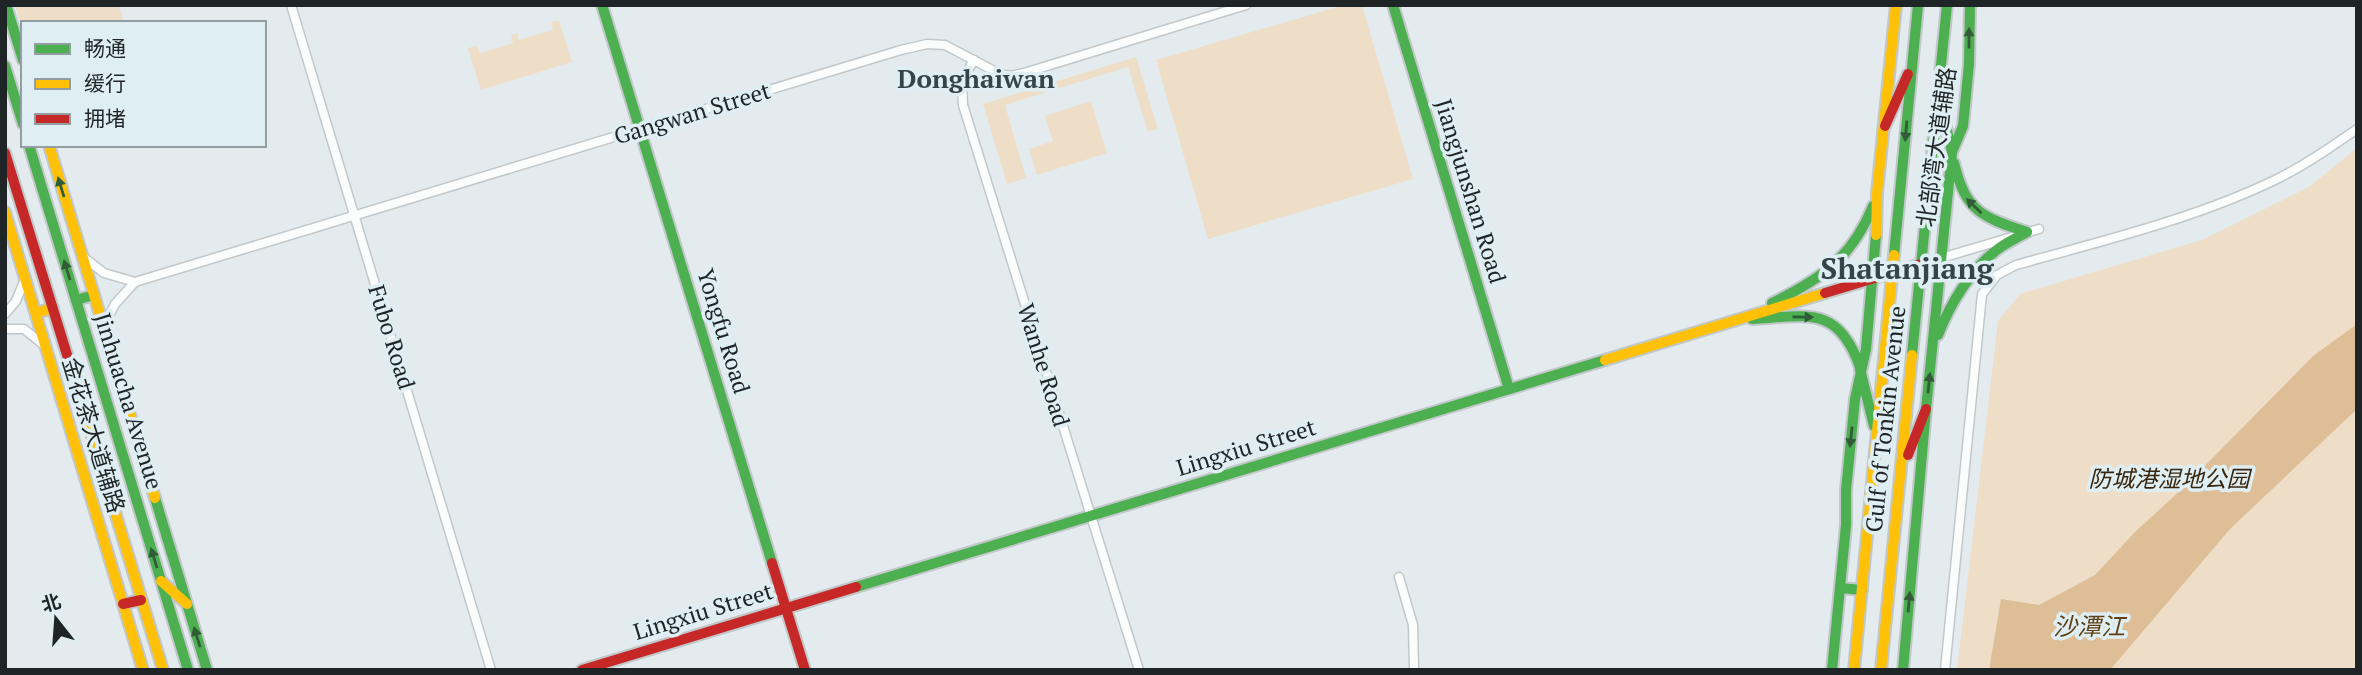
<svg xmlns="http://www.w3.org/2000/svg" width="2362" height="675" font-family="'PT Serif','Noto Sans SC',serif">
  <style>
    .green { fill: #efdec7 }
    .water { fill: #ddbe97 }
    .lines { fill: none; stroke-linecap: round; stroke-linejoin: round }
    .street-casing { stroke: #c2c8ca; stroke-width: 11 }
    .fast-casing { stroke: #c2c8ca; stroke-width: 14 }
    .slow-casing { stroke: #c2c8ca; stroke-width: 14 }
    .jam-casing { stroke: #c2c8ca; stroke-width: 14 }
    .street { stroke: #fbfcfc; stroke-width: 8 }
    .fast { stroke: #4caf50; stroke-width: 10 }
    .slow { stroke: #ffc107; stroke-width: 10 }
    .jam { stroke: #c62828; stroke-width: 10 }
    .oneway { fill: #315c37 }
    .labels { text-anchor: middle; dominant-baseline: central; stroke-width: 7; stroke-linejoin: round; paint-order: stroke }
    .street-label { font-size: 23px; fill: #1f2527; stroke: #deeef3 }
    .park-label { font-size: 23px; font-style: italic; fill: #39250c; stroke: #deeef3 }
    .water-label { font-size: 24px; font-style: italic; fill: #5f3f13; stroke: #deeef3 }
    .quarter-label { font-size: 26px; font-weight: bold; fill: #364347; stroke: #deeef3 }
    .district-label { font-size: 30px; font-weight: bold; fill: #364347; stroke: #deeef3 }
  </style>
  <rect width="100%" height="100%" fill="#e3ebee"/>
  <!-- green -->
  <g class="green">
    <path d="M15 5H119L124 23H23V30Z"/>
    <path d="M1344 5H1362L1413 179 1208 239 1156 60Z"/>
    <path d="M559 20 572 62 481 90 468 48 477 46 480 53 513 43 511 35 517 33 519 40 553 30 551 22Z"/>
    <path d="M1136 57 1158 129 1148 132 1128 67 1005 105 1026 178 1007 184 983 104Z"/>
    <path d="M1091 101 1107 153 1037 175 1029 149 1053 141 1045 116Z"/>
    <path d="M2357 148V670H1957L1998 321 2020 294 2202 240 2309 187Z"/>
  </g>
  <!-- water -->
  <path class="water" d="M2357 324V409L2230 529 2110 670H1989L2001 599 2039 605 2095 575 2135 532 2183 488 2313 356Z"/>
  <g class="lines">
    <defs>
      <g id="street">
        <path d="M291 5 491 670"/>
        <path d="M974 60 962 80 963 105 1139 670"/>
        <path d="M2025 233 2039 229"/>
        <path d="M82 256 104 273 135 282"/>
        <path d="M1921 264 2012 237"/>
        <path d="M5 314 16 301 25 279"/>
        <path d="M104 326 115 304 135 282 901 50 927 44 945 45 1000 74 1010 76 1024 73 1246 5"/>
        <path d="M5 329H24L45 346"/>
        <path d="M1399 577 1413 625 1414 670"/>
        <path d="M1945 670 1982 294 1997 275 2016 265C2102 241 2194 219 2275 180 2304 166 2331 147 2357 129"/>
      </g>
      <g id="fast">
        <path d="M6 5 23 60"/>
        <path d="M602 5 772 563"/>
        <path d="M1393 5 1509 389"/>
        <path d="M5 66 23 124"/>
        <path d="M1941 106 1952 152"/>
        <path d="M29 145 188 670"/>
        <path d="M1954 163C1966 212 1982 217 2027 232"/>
        <path d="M1894 255 1918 5"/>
        <path d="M76 300 94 295"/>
        <path d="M1772 303C1821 279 1852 258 1873 206"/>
        <path d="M1752 319C1808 316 1838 305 1860 367"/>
        <path d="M1938 335C1950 304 1971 269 1998 249 2007 242 2017 238 2027 232"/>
        <path d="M1912 355 1947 5"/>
        <path d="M1860 369 1874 426"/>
        <path d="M155 498 207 670"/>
        <path d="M856 587 1605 360"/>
        <path d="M1840 588 1862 590"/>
        <path d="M1832 670 1846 525V490L1855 399 1866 349 1876 235"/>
        <path d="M1903 670 1926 409 1952 152 1963 126 1969 64 1970 5"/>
      </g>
      <g id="slow">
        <path d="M49 145 155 498"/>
        <path d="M5 212 143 670"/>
        <path d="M1876 235 1877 193 1896 5"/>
        <path d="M36 313 53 308"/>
        <path d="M1605 360 1825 293"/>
        <path d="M84 410 163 670"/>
        <path d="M161 581 187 604"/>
        <path d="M1854 670 1894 255"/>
        <path d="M1881 670 1912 355"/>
      </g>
      <g id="jam">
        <path d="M1885 126 1908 74"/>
        <path d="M5 153 84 410"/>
        <path d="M1825 293 1921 264"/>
        <path d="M1908 455 1926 409"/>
        <path d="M772 563 805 670"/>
        <path d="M123 604 141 600"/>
        <path d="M582 670 856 587"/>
      </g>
    </defs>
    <!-- street casing -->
    <use href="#street" class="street-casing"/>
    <!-- fast casing -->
    <use href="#fast" class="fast-casing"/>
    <!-- slow casing -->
    <use href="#slow" class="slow-casing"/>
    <!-- jam casing -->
    <use href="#jam" class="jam-casing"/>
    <!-- street -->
    <use href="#street" class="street"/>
    <!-- fast -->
    <use href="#fast" class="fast"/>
    <!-- slow -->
    <use href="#slow" class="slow"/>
    <!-- jam -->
    <use href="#jam" class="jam"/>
  </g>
  <!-- one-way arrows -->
  <defs><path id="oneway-solid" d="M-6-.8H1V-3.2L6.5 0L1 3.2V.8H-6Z" transform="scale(1.75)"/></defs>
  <g class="oneway">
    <use href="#oneway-solid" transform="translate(1969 38) rotate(-90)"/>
    <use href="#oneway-solid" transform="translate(1906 131) rotate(95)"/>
    <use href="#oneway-solid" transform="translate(61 187) rotate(-107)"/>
    <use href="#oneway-solid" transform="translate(1974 206) rotate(-136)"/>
    <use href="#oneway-solid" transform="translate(67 270) rotate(-107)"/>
    <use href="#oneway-solid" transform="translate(1803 317) rotate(1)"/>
    <use href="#oneway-solid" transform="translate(1929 383) rotate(-84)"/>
    <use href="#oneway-solid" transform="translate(1851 437) rotate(96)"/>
    <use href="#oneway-solid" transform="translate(154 558) rotate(-107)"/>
    <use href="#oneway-solid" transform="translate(1909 602) rotate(-85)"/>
    <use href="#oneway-solid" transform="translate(197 637) rotate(-107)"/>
  </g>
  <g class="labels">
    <!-- street labels -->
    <g class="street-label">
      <text transform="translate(692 113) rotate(-17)">Gangwan Street</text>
      <text transform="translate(1936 147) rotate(-82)">北部湾大道辅路</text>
      <text transform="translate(1471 191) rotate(73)">Jiangjunshan Road</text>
      <text transform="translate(724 331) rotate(73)">Yongfu Road</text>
      <text transform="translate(392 337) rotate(73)">Fubo Road</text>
      <text transform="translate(1044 365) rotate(73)">Wanhe Road</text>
      <text transform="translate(129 401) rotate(73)">Jinhuacha Avenue</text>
      <text transform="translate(1885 419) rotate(-84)">Gulf of Tonkin Avenue</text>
      <text transform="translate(94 435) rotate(73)">金花茶大道辅路</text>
      <text transform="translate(1246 447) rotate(-17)">Lingxiu Street</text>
      <text transform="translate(703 611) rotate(-17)">Lingxiu Street</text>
    </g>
    <!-- park labels -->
    <g class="park-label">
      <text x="2169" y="478">防城港湿地公园</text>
    </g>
    <!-- water labels -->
    <g class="water-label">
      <text x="2089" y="626">沙潭江</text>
    </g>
    <!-- quarter labels -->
    <g class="quarter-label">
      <text x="976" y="78">Donghaiwan</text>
    </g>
    <!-- district labels -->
    <g class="district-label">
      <text x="1907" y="268">Shatanjiang</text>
    </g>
  </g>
  <!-- border -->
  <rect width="2362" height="675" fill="none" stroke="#1f2527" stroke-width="14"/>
  <!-- legend -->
  <rect x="21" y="21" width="245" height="126" fill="#deeef3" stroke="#929ea1" stroke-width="2"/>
  <rect x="35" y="44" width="35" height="10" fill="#4caf50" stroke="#929ea1" stroke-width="2"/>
  <text x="84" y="56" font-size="21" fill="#1f2527">畅通</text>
  <rect x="35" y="79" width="35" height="10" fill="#ffc107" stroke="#929ea1" stroke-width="2"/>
  <text x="84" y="91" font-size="21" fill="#1f2527">缓行</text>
  <rect x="35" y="114" width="35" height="10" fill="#c62828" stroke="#929ea1" stroke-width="2"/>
  <text x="84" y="126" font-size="21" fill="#1f2527">拥堵</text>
  <!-- north arrow -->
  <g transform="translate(56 619) rotate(343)" stroke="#deeef3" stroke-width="5" paint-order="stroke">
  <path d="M0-5L12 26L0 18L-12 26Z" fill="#1f2527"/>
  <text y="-10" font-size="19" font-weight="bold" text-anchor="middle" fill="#1f2527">北</text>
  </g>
</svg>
